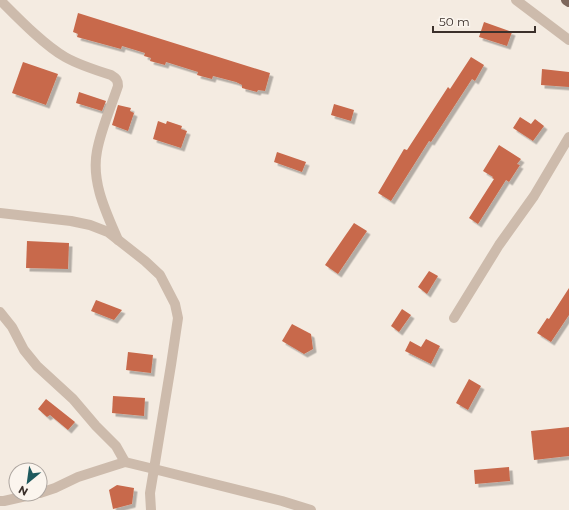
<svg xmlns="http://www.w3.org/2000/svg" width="569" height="510" font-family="Montserrat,sans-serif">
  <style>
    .building { fill: #c8694b; filter: url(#shadow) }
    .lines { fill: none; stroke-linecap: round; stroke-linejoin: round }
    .minor { stroke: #cdbbac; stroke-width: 10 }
    .major { stroke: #7d675c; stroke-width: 10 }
  </style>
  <defs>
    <filter id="shadow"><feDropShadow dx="3.5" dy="3.5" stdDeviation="0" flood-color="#0004"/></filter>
  </defs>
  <rect width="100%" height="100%" fill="#f4ebe1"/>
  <!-- building -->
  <g class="building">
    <path d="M78 13 270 73 265 91 258 90 257 92 242 88V85L236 82 213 76 212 79 197 75 198 72 166 62 165 65 150 61 151 58 144 56 145 53 122 46 121 49 77 37 78 34 73 32Z"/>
    <path d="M484 22 512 32 507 46 479 37Z"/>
    <path d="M471 57 484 65 475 81 472 79 431 142 429 141 391 201 378 193 404 149 407 150 448 87 450 89Z"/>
    <path d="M23 62 58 74 46 105 12 93Z"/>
    <path d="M542 69 569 72V87L541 85Z"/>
    <path d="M79 92 106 101 102 111 76 103Z"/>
    <path d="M334 104 354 110 351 121 331 115Z"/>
    <path d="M118 105 131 108 130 111 134 113 128 131 112 125Z"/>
    <path d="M520 117 531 124 535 119 544 126 533 141 513 128Z"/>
    <path d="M158 121 166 124 167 121 182 126 181 129 187 131 181 148 153 139Z"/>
    <path d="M499 145 521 159 517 164 520 165 509 182 506 180 478 224 469 218 494 179 492 178 493 177 483 171Z"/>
    <path d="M277 152 306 162 302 172 274 162Z"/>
    <path d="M354 223 367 231 338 274 325 265Z"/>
    <path d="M27 241 69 243 68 269 26 268Z"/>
    <path d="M429 271 438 276 427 294 418 287Z"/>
    <path d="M569 288V315L551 342 537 333 547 318 549 319Z"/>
    <path d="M96 300 122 310 114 320 91 311Z"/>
    <path d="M402 309 411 315 399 332 391 326Z"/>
    <path d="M292 324 311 334 313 349 304 354 282 341Z"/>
    <path d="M426 339 440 346 431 364 405 351 410 341 421 347Z"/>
    <path d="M128 352 153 355 151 373 126 370Z"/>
    <path d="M469 379 481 386 468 410 456 403Z"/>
    <path d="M113 396 145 398 144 416 112 413Z"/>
    <path d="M46 399 75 422 68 430 50 415 47 417 38 409Z"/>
    <path d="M569 427V456L534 460 531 431Z"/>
    <path d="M509 467 510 481 475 484 474 470Z"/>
    <path d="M117 485 134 488 132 504 113 509 109 490Z"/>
  </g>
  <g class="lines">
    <!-- minor -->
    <g class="minor">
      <path d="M0 0C18 18 44 45 65 57 79 65 95 70 111 75 116 78 118 80 118 86 111 107 101 129 97 151 91 182 106 212 118 240"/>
      <path d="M516 0 569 40"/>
      <path d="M0 213 71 221 90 225 108 232 145 261 160 275 175 304 178 318 171 365 154 469 125 462 78 477 55 488 40 493"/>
      <path d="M0 312 12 327 24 350 37 366 73 399 96 426 116 446 125 462"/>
      <path d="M454 318 499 245 534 196 569 137"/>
      <path d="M0 501H4L35 494"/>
      <path d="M151 510 150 493 154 469 282 501 311 510"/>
    </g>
    <!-- major -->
    <path class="major" d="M566 0 569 2"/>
  </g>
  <!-- north arrow -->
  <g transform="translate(28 482) rotate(209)"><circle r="19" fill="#fbf5ee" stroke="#aea6a0"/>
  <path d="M0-3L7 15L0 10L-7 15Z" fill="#1f5a5e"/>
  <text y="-6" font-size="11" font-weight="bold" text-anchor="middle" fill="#3b302b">N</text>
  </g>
  <!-- scale -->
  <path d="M433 26v6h102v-6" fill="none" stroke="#3b302b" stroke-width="2"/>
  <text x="439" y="26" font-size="12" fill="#3b302b" stroke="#fbf5ee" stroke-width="3" paint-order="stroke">50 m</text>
</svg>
